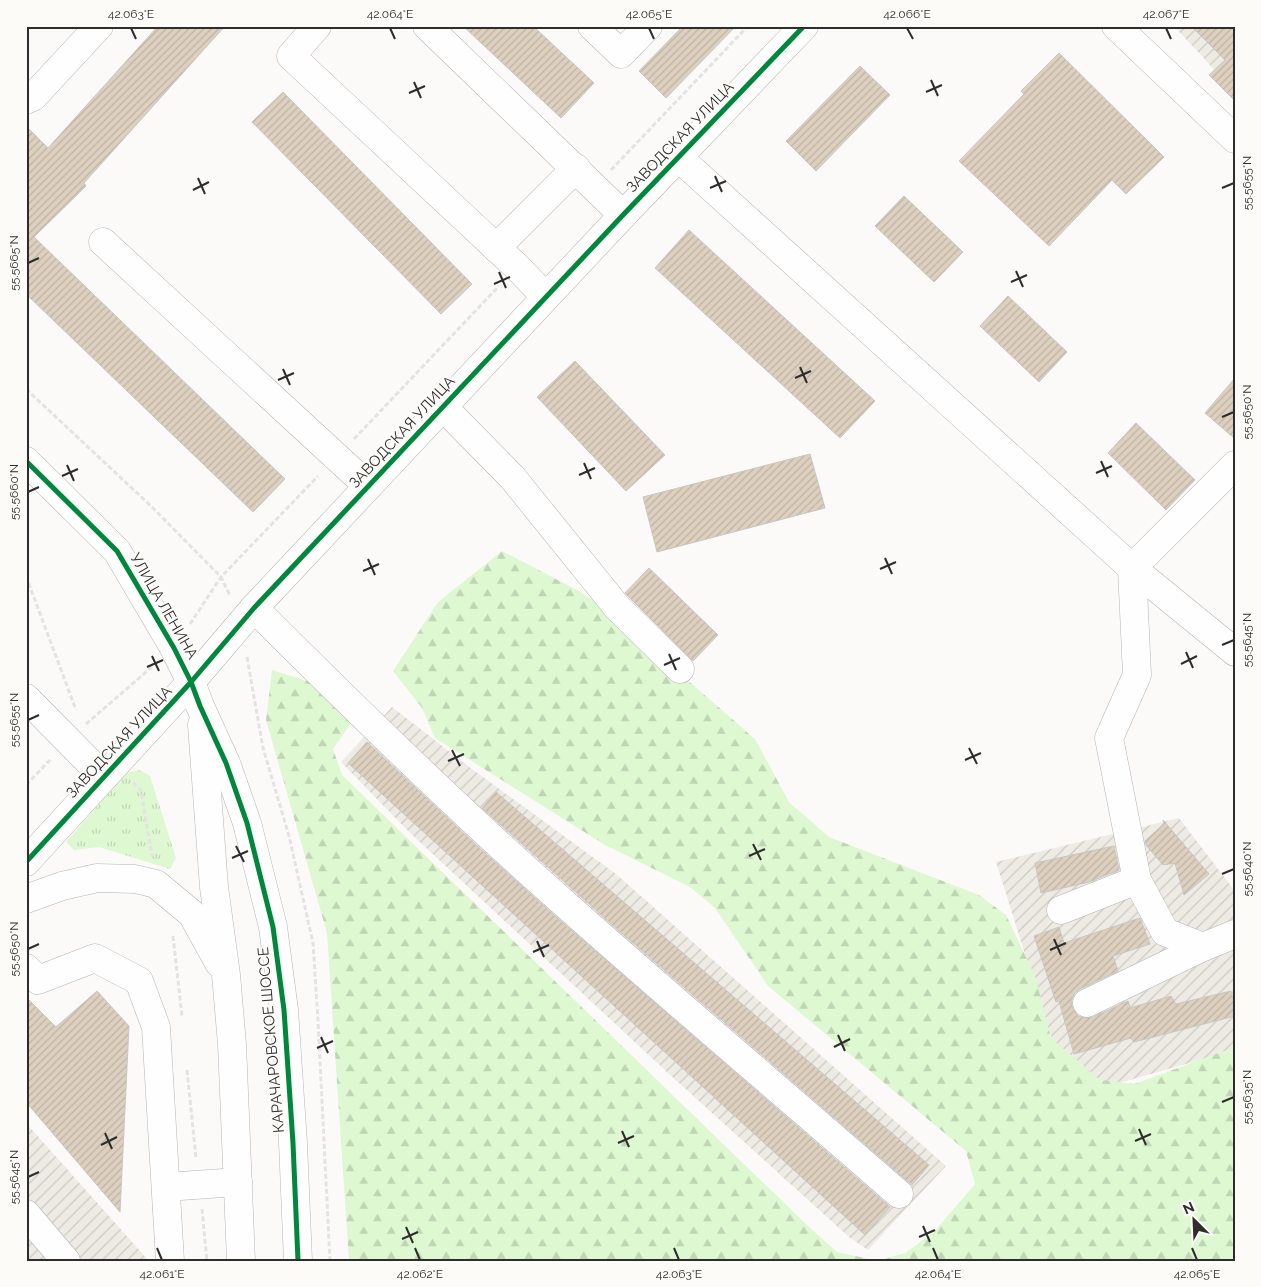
<svg xmlns="http://www.w3.org/2000/svg" width="1261" height="1287" font-family="Raleway,sans-serif">
  <style>
    .industrial { fill: url(#industrial-furrows) }
    .grass { fill: url(#grass-tufts) }
    .forest { fill: url(#forest-firs) }
    .building { fill: url(#building-hatch); stroke: #c8c6c5 }
    .lines { fill: none; stroke-linecap: round; stroke-linejoin: round }
    .minor-casing { stroke: #b6b5b4; stroke-width: 29 }
    .path { stroke: #e3e3e3; stroke-width: 3; stroke-dasharray: 5 2.5; stroke-linecap: butt }
    .minor { stroke: #fffefe; stroke-width: 28 }
    .cycleway-casing { stroke: #fdfbf7; stroke-width: 8 }
    .cycleway { stroke: #00873e; stroke-width: 5 }
    .ticks { fill: none; stroke: #2e2d2c; stroke-width: 2 }
    .labels { text-anchor: middle; dominant-baseline: central; stroke-width: 4.5; stroke-linejoin: round; paint-order: stroke }
    .street-label { font-size: 15px; fill: #2e2d2c; stroke: #fdfbf7 }
    .neatline { fill: none; stroke: #2e2d2c; stroke-width: 2 }
    .ticks-label { font-size: 12px; text-anchor: middle; fill: #2e2d2c }
  </style>
  <defs>
    <pattern id="industrial-furrows" width="10" height="10" patternUnits="userSpaceOnUse" patternTransform="scale(1.25)"><rect width="10" height="10" fill="#eeebe4"/><path d="M-1 1l2-2M0 10L10 0M9 11l2-2" fill="none" stroke="#cccac4"/></pattern>
    <pattern id="grass-tufts" width="24" height="20" patternUnits="userSpaceOnUse" patternTransform="scale(1.25)"><rect width="24" height="20" fill="#def8d2"/><path d="M3 7l-1-3M5 7V3M7 7l1-3M15 17l-1-3M17 17v-4M19 17l1-3" fill="none" stroke="#bfd5b4"/></pattern>
    <pattern id="forest-firs" width="22" height="20" patternUnits="userSpaceOnUse" patternTransform="scale(1.25)"><rect width="22" height="20" fill="#def8d2"/><path d="M5 1l3.5 6h-7zM16 11l3.5 6h-7z" fill="#bfd5b4"/></pattern>
    <pattern id="building-hatch" width="6" height="6" patternUnits="userSpaceOnUse" patternTransform="scale(1.25)"><rect width="6" height="6" fill="#ddd0bf"/><path d="M-1 1l2-2M0 6l6-6M5 7l2-2" fill="none" stroke="#beb3a4"/></pattern>
  </defs>
  <rect width="100%" height="100%" fill="#fcfaf8"/>
  <!-- industrial -->
  <g class="industrial">
    <path d="M1174 26H1235V92Z"/>
    <path d="M392 707 472 769 616 874 946 1166 868 1250 849 1237 668 1073 408 831 341 762Z"/>
    <path d="M1179 818 1235 891V1050L1070 1097 996 862Z"/>
    <path d="M26 1123 149 1261H26Z"/>
  </g>
  <!-- grass -->
  <path class="grass" d="M140 770 150 776 176 858 170 869 99 847 74 850 66 842 126 773Z"/>
  <!-- forest -->
  <path class="forest" d="M502 551 579 591 605 608 755 739 789 802 829 837 979 895 1006 915 1035 976 1051 1038 1100 1080 1134 1084 1235 1047V1258L1225 1261H349L327 933 266 720 272 670 310 682 352 722 333 749 342 775 809 1227 837 1252 878 1261 905 1253 933 1233 975 1184 966 1151 768 986 715 908 690 887 605 845 435 738 422 708 393 671 438 602Z"/>
  <!-- building -->
  <g class="building">
    <path d="M158 26H225L84 183 86 186 34 237 285 479 253 512 26 294V126L48 148Z"/>
    <path d="M463 26H533L594 83 561 118Z"/>
    <path d="M683 26H736L666 98 639 71Z"/>
    <path d="M1191 26H1235V101L1209 75 1225 60Z"/>
    <path d="M1059 53 1164 157 1126 194 1112 180 1049 246 959 161 1024 94 1021 91Z"/>
    <path d="M860 66 890 95 816 171 786 141Z"/>
    <path d="M283 92 472 284 441 314 252 122Z"/>
    <path d="M904 196 963 252 934 282 875 226Z"/>
    <path d="M689 230 875 401 840 438 655 268Z"/>
    <path d="M1008 296 1067 352 1039 382 980 326Z"/>
    <path d="M575 361 665 455 626 491 537 397Z"/>
    <path d="M1235 378V439L1205 413Z"/>
    <path d="M1136 423 1195 480 1166 510 1108 453Z"/>
    <path d="M810 454 825 508 657 552 643 497Z"/>
    <path d="M649 568 718 635 693 661 625 593Z"/>
    <path d="M367 742 475 844 555 916 890 1207 865 1235 348 763Z"/>
    <path d="M496 792 929 1165 912 1185 617 929 482 808Z"/>
    <path d="M1163 820 1209 874 1184 895 1175 863 1163 865 1146 845 1145 841 1164 824Z"/>
    <path d="M1114 846 1119 870 1089 882 1041 893 1035 863Z"/>
    <path d="M1140 918 1150 944 1113 956 1118 971 1080 989 1074 994 1071 1002 1073 1009 1078 1016 1085 1018 1093 1017 1128 1001 1130 1008 1171 996 1176 1004 1231 991 1235 1006V1016L1134 1042 1131 1038 1074 1054 1059 1001 1056 1002 1034 936 1059 927 1064 943Z"/>
    <path d="M97 991 129 1026 120 1212 26 1102V997L56 1027Z"/>
  </g>
  <g class="lines">
    <defs>
      <g id="minor">
        <path d="M317 26 291 56 517 267 546 297"/>
        <path d="M427 26 623 215"/>
        <path d="M592 26 621 54 648 26"/>
        <path d="M1116 26 1235 139"/>
        <path d="M26 100 33 97 99 26"/>
        <path d="M678 157 1132 568 1235 465"/>
        <path d="M103 242 368 486"/>
        <path d="M496 248 576 168"/>
        <path d="M443 407 512 477 617 607 680 669"/>
        <path d="M26 461 117 551 174 648 191 682 200 706 226 763 247 823 273 927 284 1010 293 1143 298 1261"/>
        <path d="M1132 568 1137 675 1109 738 1137 880 1165 932 1203 947 1235 934"/>
        <path d="M1132 568 1235 652"/>
        <path d="M254 608C355 709 458 810 565 904 675 1002 788 1097 899 1194"/>
        <path d="M26 698 104 777"/>
        <path d="M202 725 214 887 226 975 232 1044 241 1261"/>
        <path d="M26 862 191 682 254 608 623 215 804 26"/>
        <path d="M26 899 62 886 97 878 135 879 156 884 192 914 219 963"/>
        <path d="M1061 910 1137 880"/>
        <path d="M26 968 38 980 95 958 139 981 156 1027 170 1261"/>
        <path d="M1087 1003 1203 947"/>
        <path d="M166 1187 238 1182"/>
        <path d="M26 1214 66 1261"/>
      </g>
    </defs>
    <!-- minor casing -->
    <use href="#minor" class="minor-casing"/>
    <!-- path -->
    <g class="path">
      <path d="M611 170 748 26"/>
      <path d="M26 389 151 506 221 577 230 596"/>
      <path d="M354 439 499 286"/>
      <path d="M26 576 76 710"/>
      <path d="M190 624 221 577 318 476"/>
      <path d="M247 657 263 748 289 836 313 943 318 1021 330 1261"/>
      <path d="M86 724 153 666"/>
      <path d="M133 783 141 790 152 857"/>
      <path d="M26 785 50 760"/>
      <path d="M173 936 182 1016"/>
      <path d="M187 1070 196 1158"/>
      <path d="M202 1209 207 1261"/>
    </g>
    <!-- minor -->
    <use href="#minor" class="minor"/>
    <defs>
      <g id="cycleway">
        <path d="M26 461 117 551 174 648 191 682 200 706 226 763 247 823 273 927 284 1010 293 1143 298 1261"/>
        <path d="M26 862 191 682 254 608 623 215 804 26"/>
      </g>
    </defs>
    <!-- cycleway casing -->
    <use href="#cycleway" class="cycleway-casing"/>
    <!-- cycleway -->
    <use href="#cycleway" class="cycleway"/>
  </g>
  <!-- ticks -->
  <path class="ticks" d="M131 28 136 39M390 28 395 39M649 28 654 39M907 28 913 39M1166 28 1171 39M931 80 938 96M414 82 421 98M926 92 942 85M409 93 425 86M715 176 722 192M198 178 205 194M710 188 726 181M1222 188 1234 183M193 190 209 182M28 263 39 258M1016 271 1023 287M499 272 506 288M1011 282 1027 275M494 284 510 277M800 367 807 383M283 369 290 385M795 378 811 371M278 380 294 373M1222 417 1234 412M1101 461 1108 477M584 463 591 479M67 465 74 481M1096 473 1112 466M579 475 595 468M62 476 78 469M28 492 39 487M885 558 892 574M368 559 375 575M880 569 896 562M363 571 379 564M1222 645 1234 640M1186 652 1193 668M669 654 676 670M152 656 159 671M1181 664 1197 656M664 665 680 658M147 667 163 660M28 720 39 715M969 748 977 764M452 750 460 766M965 760 981 753M448 761 464 754M753 844 761 860M236 846 244 862M749 856 765 849M232 858 248 851M1222 874 1234 869M1054 939 1061 955M537 941 544 957M28 949 39 944M1050 950 1066 943M533 952 549 945M838 1035 845 1051M321 1037 328 1053M834 1047 850 1039M317 1048 333 1041M1222 1102 1234 1097M1139 1129 1146 1145M622 1131 629 1147M105 1133 112 1149M1135 1141 1151 1134M618 1143 634 1136M101 1145 117 1137M28 1177 39 1172M923 1226 930 1242M406 1227 413 1243M919 1237 935 1230M402 1239 418 1232M157 1248 162 1260M415 1248 420 1260M674 1248 679 1260M933 1248 938 1260M1192 1248 1197 1260"/>
  <g class="labels">
    <!-- street labels -->
    <g class="street-label">
      <text transform="translate(680 137) rotate(-46)">ЗАВОДСКАЯ УЛИЦА</text>
      <text transform="translate(402 432) rotate(-47)">ЗАВОДСКАЯ УЛИЦА</text>
      <text transform="translate(164 606) rotate(60)">УЛИЦА ЛЕНИНА</text>
      <text transform="translate(119 742) rotate(-47)">ЗАВОДСКАЯ УЛИЦА</text>
      <text transform="translate(271 1040) rotate(-95)">КАРАЧАРОВСКОЕ ШОССЕ</text>
    </g>
  </g>
  <!-- border -->
  <rect width="1261" height="1287" fill="none" stroke="#fdfbf7" stroke-width="55"/>
  <!-- north arrow -->
  <g transform="translate(1194 1220) rotate(336)" stroke="#fdfbf7" stroke-width="4" paint-order="stroke">
  <path d="M0-4L9 19L0 12L-9 19Z" fill="#2e2d2c"/>
  <text y="-8" font-size="14" font-weight="bold" text-anchor="middle" fill="#2e2d2c">N</text>
  </g>
  <rect x="28" y="28" width="1206" height="1232" class="neatline"/>
  <g class="ticks-label">
    <text x="131" y="18">42.063°E</text>
    <text x="390" y="18">42.064°E</text>
    <text x="649" y="18">42.065°E</text>
    <text x="907" y="18">42.066°E</text>
    <text x="1166" y="18">42.067°E</text>
    <text transform="translate(1247 183) rotate(-90)" y="4">55.5655°N</text>
    <text transform="translate(14 263) rotate(-90)" y="4">55.5665°N</text>
    <text transform="translate(1247 412) rotate(-90)" y="4">55.5650°N</text>
    <text transform="translate(14 492) rotate(-90)" y="4">55.5660°N</text>
    <text transform="translate(1247 640) rotate(-90)" y="4">55.5645°N</text>
    <text transform="translate(14 720) rotate(-90)" y="4">55.5655°N</text>
    <text transform="translate(1247 869) rotate(-90)" y="4">55.5640°N</text>
    <text transform="translate(14 949) rotate(-90)" y="4">55.5650°N</text>
    <text transform="translate(1247 1097) rotate(-90)" y="4">55.5635°N</text>
    <text transform="translate(14 1177) rotate(-90)" y="4">55.5645°N</text>
    <text x="162" y="1278">42.061°E</text>
    <text x="420" y="1278">42.062°E</text>
    <text x="679" y="1278">42.063°E</text>
    <text x="938" y="1278">42.064°E</text>
    <text x="1197" y="1278">42.065°E</text>
  </g>
</svg>
